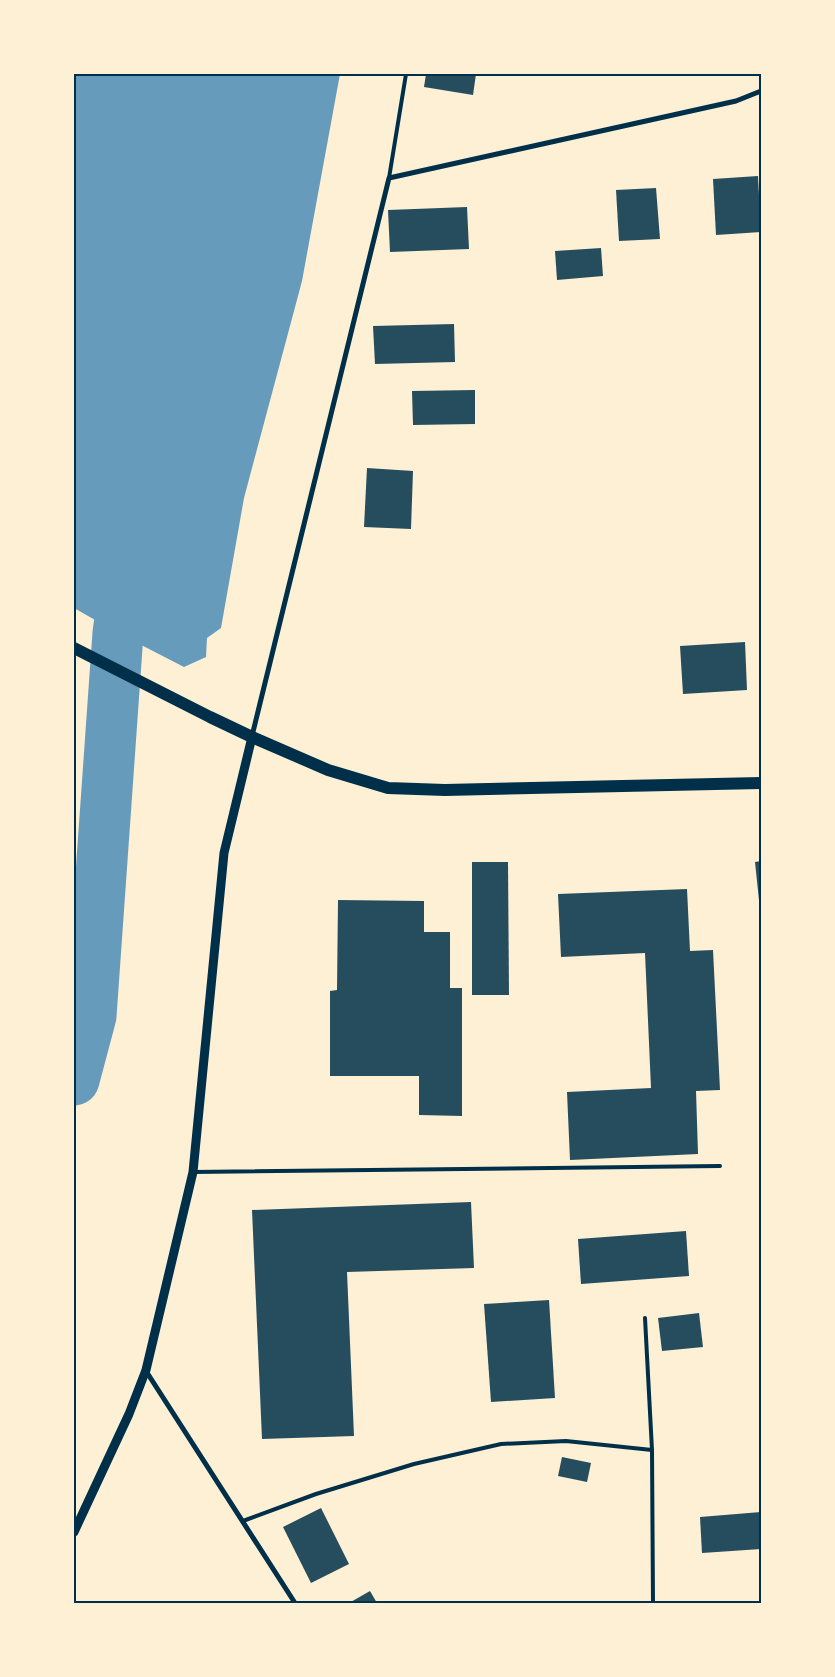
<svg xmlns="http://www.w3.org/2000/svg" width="835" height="1677" font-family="'Sofia Sans Condensed',sans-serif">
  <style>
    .water { fill: #669bbc }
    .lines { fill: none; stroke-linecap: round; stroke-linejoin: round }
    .river { stroke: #669bbc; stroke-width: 51 }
    .building { fill: #264d5e }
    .service { stroke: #003049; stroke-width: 4 }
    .minor { stroke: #003049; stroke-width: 5 }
    .tertiary { stroke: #003049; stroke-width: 9 }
    .primary { stroke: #003049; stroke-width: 12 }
    .neatline { fill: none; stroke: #003049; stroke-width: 2 }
  </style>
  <rect width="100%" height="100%" fill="#fdf0d5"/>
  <!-- water -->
  <path class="water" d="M74 74H340L302 281 244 498 221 628 207 638 206 657 184 667 118 633 74 608Z"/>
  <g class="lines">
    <!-- river -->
    <path class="river" d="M74 1080 91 1016 118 633 128 562"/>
  </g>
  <!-- building -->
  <g class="building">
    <path d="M426 74H476L473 95 424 87Z"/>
    <path d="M758 176 761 232 716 235 713 179Z"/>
    <path d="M656 188 660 239 619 241 616 190Z"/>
    <path d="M467 207 469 249 390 252 388 210Z"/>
    <path d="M601 248 603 276 557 280 555 251Z"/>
    <path d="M454 324 455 362 375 364 373 326Z"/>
    <path d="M475 390V424L413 425 412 391Z"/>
    <path d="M367 468 413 471 411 529 364 527Z"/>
    <path d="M745 642 747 690 683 694 680 646Z"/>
    <path d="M761 861V910H760L755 862Z"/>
    <path d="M472 862H508L509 995H472Z"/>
    <path d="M687 889 690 951 713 950 720 1090 696 1091 698 1154 570 1160 567 1092 651 1088 645 953 561 957 558 894Z"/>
    <path d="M338 900 424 901V932H450V988H462V1116L419 1115V1076H330V991L337 990Z"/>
    <path d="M471 1202 474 1268 347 1272 354 1436 262 1439 252 1210Z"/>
    <path d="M686 1231 689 1276 581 1284 578 1239Z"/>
    <path d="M549 1300 555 1398 491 1402 484 1304Z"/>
    <path d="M699 1313 703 1347 662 1351 658 1318Z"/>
    <path d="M562 1457 591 1463 587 1482 558 1476Z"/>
    <path d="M321 1508 349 1564 311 1583 283 1527Z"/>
    <path d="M761 1512V1549L702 1553 700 1517Z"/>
    <path d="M370 1591 377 1603H349Z"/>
  </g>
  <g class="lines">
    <!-- service -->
    <g class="service">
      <path d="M389 178 406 74"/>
      <path d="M193 1172 720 1166"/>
      <path d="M652 1450 653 1603"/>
      <path d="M243 1521 316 1494 414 1464 501 1444 566 1441 652 1450 645 1318"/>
    </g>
    <!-- minor -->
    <g class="minor">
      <path d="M252 736 389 178 736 101 761 91"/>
      <path d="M146 1371 295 1603"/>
    </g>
    <!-- tertiary -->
    <path class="tertiary" d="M74 1532 129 1414 146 1370 193 1172 224 853 252 737"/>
    <!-- primary -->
    <path class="primary" d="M74 648 210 717 252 737 328 770 388 788 445 790 761 783"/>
  </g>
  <!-- border -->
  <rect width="835" height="1677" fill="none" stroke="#fdf0d5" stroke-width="150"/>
  <rect x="75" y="75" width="685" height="1527" class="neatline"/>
</svg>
